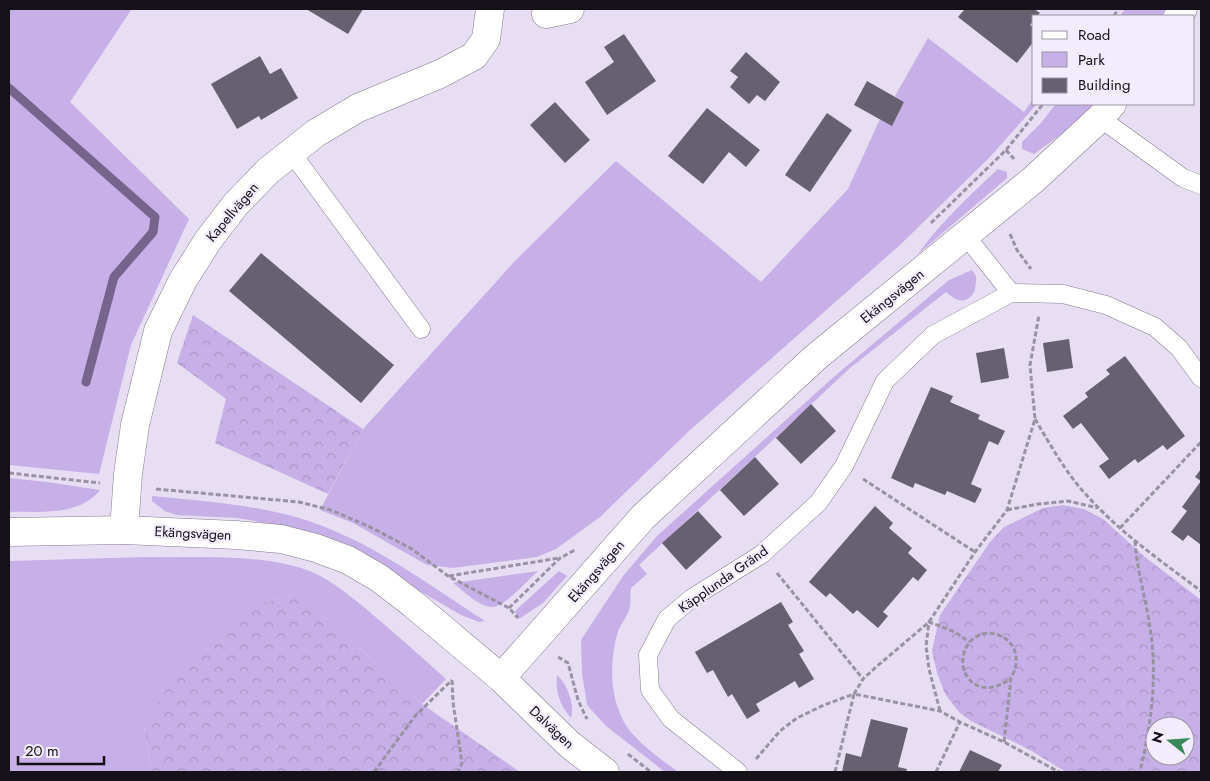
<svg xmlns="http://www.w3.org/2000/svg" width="1210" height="781" font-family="Jost,sans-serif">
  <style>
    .green { fill: #c7afe7 }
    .forest { fill: url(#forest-crowns); fill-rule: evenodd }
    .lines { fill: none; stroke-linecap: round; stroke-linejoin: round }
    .stream { stroke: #76648d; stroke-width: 9 }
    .building { fill: #676071 }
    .service-casing { stroke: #837b8e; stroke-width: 19 }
    .minor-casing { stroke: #837b8e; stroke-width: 29 }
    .tertiary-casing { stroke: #837b8e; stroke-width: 29 }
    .path { stroke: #9992a2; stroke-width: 3; stroke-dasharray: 5 2.5; stroke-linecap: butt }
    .service { stroke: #fff; stroke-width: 18 }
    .minor { stroke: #fff; stroke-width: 28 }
    .tertiary { stroke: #fff; stroke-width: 28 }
    .labels { text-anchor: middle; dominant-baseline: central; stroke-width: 4.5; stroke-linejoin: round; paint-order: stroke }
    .street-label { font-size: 14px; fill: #141118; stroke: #f3ecfd }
  </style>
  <defs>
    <pattern id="forest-crowns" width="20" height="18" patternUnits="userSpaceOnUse" patternTransform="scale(1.25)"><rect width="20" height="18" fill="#c7afe7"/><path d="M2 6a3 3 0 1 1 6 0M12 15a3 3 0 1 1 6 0" fill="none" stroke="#aa96c5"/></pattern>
  </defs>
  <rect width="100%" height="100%" fill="#e7def3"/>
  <!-- green -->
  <g class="green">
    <path d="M9 9 131 10 70 102 189 219 131 345 99 474 9 465Z"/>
    <path d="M1125 9H1167L1162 16H1120Z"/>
    <path d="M928 38 1024 112 1034 98V104H1037L989 158 900 245 689 431 600 517 556 549 537 557 453 568 427 565 353 523 320 510 363 429 514 262 616 161 761 282 848 189 880 119 892 125 904 102 895 96Z"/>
    <path d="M1056 104H1094L1067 130 1034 154 1022 149V142L1040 124Z"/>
    <path d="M998 169 1007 172V178L918 254C941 222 969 196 998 169Z"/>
    <path d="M972 270 976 276C976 280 976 288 974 292 965 307 954 299 946 292L850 368 639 565 647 574 631 588C630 595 631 604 629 611 626 618 621 624 618 631 609 662 609 699 627 727 640 745 661 759 678 772H665L606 726 587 705 582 673 581 640 623 576 657 536 836 375 949 280Z"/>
    <path d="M9 478 47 482 100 490C79 517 39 511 9 512Z"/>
    <path d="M152 496C201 501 251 504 299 518 367 538 426 583 485 621L479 622 461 615 344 547 297 529 238 518 176 515 165 511 152 501Z"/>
    <path d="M146 557C196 558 266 553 312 572 332 581 349 595 365 608 393 631 419 655 446 679L422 704 299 594 264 602 144 727 152 772H9V561Z"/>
    <path d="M538 571C528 580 504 607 493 607 478 607 464 591 453 583Z"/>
    <path d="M559 571 567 576 543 603 519 619 515 611Z"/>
    <path d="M557 675C567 684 575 704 571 718 560 706 555 691 557 675Z"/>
  </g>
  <!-- forest -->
  <g class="forest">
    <path d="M193 315 363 429 328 494 215 443 226 399 177 363Z"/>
    <path d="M1063 505 1084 509 1103 519 1145 557 1201 600V772H1066L1030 750 971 721 959 712 945 694 937 673 932 651 940 615 990 542 1004 527 1043 508ZM1155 726H1185V756H1155Z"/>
    <path d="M299 594 422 704 520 772H152L144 727 174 677 264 602Z"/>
  </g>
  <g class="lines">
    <!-- stream -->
    <path class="stream" d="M9 88 155 217 153 232 114 277 86 382"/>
  </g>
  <!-- building -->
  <g class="building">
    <path d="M306 9H363L348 34Z"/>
    <path d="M965 9H1034L1040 13 1037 16H1034V20L1030 25 1034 27V41L1017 63 958 17Z"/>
    <path d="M624 34 656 81 607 115 585 82 614 62 604 47Z"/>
    <path d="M746 52 780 82 765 101 757 95 749 104 730 87 738 77 730 71Z"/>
    <path d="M260 56 270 74 281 68 298 98 261 120 259 116 237 129 211 84Z"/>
    <path d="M867 81 904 102 892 126 854 105Z"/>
    <path d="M555 102 590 140 565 163 530 125Z"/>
    <path d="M707 108 760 150 746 167 729 152 703 184 668 156Z"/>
    <path d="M827 113 852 130 810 192 785 175Z"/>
    <path d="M261 253 394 365 361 403 229 291Z"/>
    <path d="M1069 339 1073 368 1047 372 1043 343Z"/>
    <path d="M1004 348 1009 378 981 383 976 353Z"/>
    <path d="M1125 356 1185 436 1167 450 1163 445 1138 463 1135 459 1109 479 1099 466 1109 459 1081 423 1073 429 1063 416 1088 397 1085 393 1110 374 1106 370Z"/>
    <path d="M931 387 953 396 950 402 980 415 978 419 1005 431 998 445 989 441 971 484 982 489 975 503 947 491 945 495 915 483 913 488 891 478Z"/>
    <path d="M811 404 836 431 801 464 776 438Z"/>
    <path d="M755 457 779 484 744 516 720 490Z"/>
    <path d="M1201 469V545L1188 535 1183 541 1171 532 1187 511 1182 507 1201 481 1195 477Z"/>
    <path d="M875 506 893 523 889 528 912 548 908 553 927 570 918 581 913 577 883 612 888 616 878 628 857 610 853 614 830 593 826 597 809 582Z"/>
    <path d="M698 511 722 537 686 570 662 543Z"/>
    <path d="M781 602 793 622 788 625 804 651 799 654 814 679 799 688 795 681 756 704 760 711 747 719 732 694 728 697 713 670 707 673 695 652Z"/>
    <path d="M871 719 908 728 898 767 907 769 906 772H842L846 753 861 757Z"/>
    <path d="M970 750 1002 765 998 772H959Z"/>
  </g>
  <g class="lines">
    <defs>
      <g id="service">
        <path d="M1100 118 1183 178 1201 185"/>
        <path d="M291 152 421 329"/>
        <path d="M1011 293 1063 294 1106 305 1155 327 1179 348 1201 378"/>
        <path d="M738 772 671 719 650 690 648 655 667 619 692 598 762 554 818 503 844 466 885 381 933 335 1011 293 966 236"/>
      </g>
      <g id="minor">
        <path d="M546 14 570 9"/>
        <path d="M124 530 128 474 135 425 158 331 183 280 209 239 236 204 268 171 316 133 358 108 440 74 474 56 486 39 490 9"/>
      </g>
      <g id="tertiary">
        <path d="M1178 16 1183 9"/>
        <path d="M9 532 124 530 236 535 281 539 316 548 348 560 379 578 413 604 501 678 569 744 605 772"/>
        <path d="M501 678 643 517 816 357 1033 180 1100 118 1112 104"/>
      </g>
    </defs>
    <!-- service casing -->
    <use href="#service" class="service-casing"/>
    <!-- minor casing -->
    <use href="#minor" class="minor-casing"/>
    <!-- tertiary casing -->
    <use href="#tertiary" class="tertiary-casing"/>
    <!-- path -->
    <g class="path">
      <path d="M1114 16 1118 9"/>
      <path d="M1006 150 1014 159"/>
      <path d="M931 223 1006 150 1043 104"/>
      <path d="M1010 234 1017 250 1031 269"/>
      <path d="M1035 419C1048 441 1061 464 1077 484 1112 527 1157 558 1201 591"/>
      <path d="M9 473 100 483"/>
      <path d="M863 479 975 552"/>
      <path d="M156 489 299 502 331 510 372 528 412 549 448 576 509 608 518 618"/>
      <path d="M1007 510 1038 504 1068 501 1098 508"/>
      <path d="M1120 528 1201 442"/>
      <path d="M1135 541C1137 571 1146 599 1150 628 1158 676 1151 725 1140 772"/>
      <path d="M777 573 863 679"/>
      <path d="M449 576 559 558"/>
      <path d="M509 608 560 558 575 550"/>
      <path d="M558 657 568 663 578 700 587 719"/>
      <path d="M452 680 453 702 462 763 458 772"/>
      <path d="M940 711 929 669 926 646 929 622 955 632 969 642"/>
      <path d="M1004 742 1011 678C1033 638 979 616 965 650 962 657 962 666 965 673 975 693 997 690 1011 678"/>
      <path d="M628 754 651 772"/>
      <path d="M756 759 780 731 797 718 824 705 854 694 863 679 875 668 929 622 975 552 1007 510 1035 419 1030 365 1039 315"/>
      <path d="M374 772 415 716 452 680"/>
      <path d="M835 772 854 694 940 711 960 722 1004 742 1059 772"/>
      <path d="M936 772 960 722"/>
    </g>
    <!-- service -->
    <use href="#service" class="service"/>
    <!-- minor -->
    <use href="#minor" class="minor"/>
    <!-- tertiary -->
    <use href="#tertiary" class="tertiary"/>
  </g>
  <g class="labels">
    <!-- street labels -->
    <g class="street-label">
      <text transform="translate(232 212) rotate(-50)">Kapellvägen</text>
      <text transform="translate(892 296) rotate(-39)">Ekängsvägen</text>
      <text transform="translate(193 533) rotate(3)">Ekängsvägen</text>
      <text transform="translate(596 571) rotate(-49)">Ekängsvägen</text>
      <text transform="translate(723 579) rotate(-35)">Käpplunda Gränd</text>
      <text transform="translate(552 727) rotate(43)">Dalvägen</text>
    </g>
  </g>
  <!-- border -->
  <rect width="1210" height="781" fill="none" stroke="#141118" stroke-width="20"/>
  <!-- legend -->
  <rect x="1032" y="15" width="162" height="90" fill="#f3ecfd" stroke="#9a94a1"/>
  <rect x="1042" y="31" width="25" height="8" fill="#ffffff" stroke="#9a94a1"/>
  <text x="1078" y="40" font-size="15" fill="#141118">Road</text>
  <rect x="1042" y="52" width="25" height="15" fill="#c7afe7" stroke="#9a94a1"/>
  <text x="1078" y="65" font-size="15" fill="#141118">Park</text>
  <rect x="1042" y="78" width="25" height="15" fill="#676071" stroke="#9a94a1"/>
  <text x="1078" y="90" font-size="15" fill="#141118">Building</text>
  <!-- north arrow -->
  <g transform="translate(1170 741) rotate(287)"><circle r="24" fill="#f3ecfd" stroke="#9a94a1"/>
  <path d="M0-4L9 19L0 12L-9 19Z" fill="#388858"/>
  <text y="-8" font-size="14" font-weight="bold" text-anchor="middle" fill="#141118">N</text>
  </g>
  <!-- scale -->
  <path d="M18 756v8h86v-8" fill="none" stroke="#141118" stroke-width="2.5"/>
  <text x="25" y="756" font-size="15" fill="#141118" stroke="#f3ecfd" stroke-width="4" paint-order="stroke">20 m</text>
</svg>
